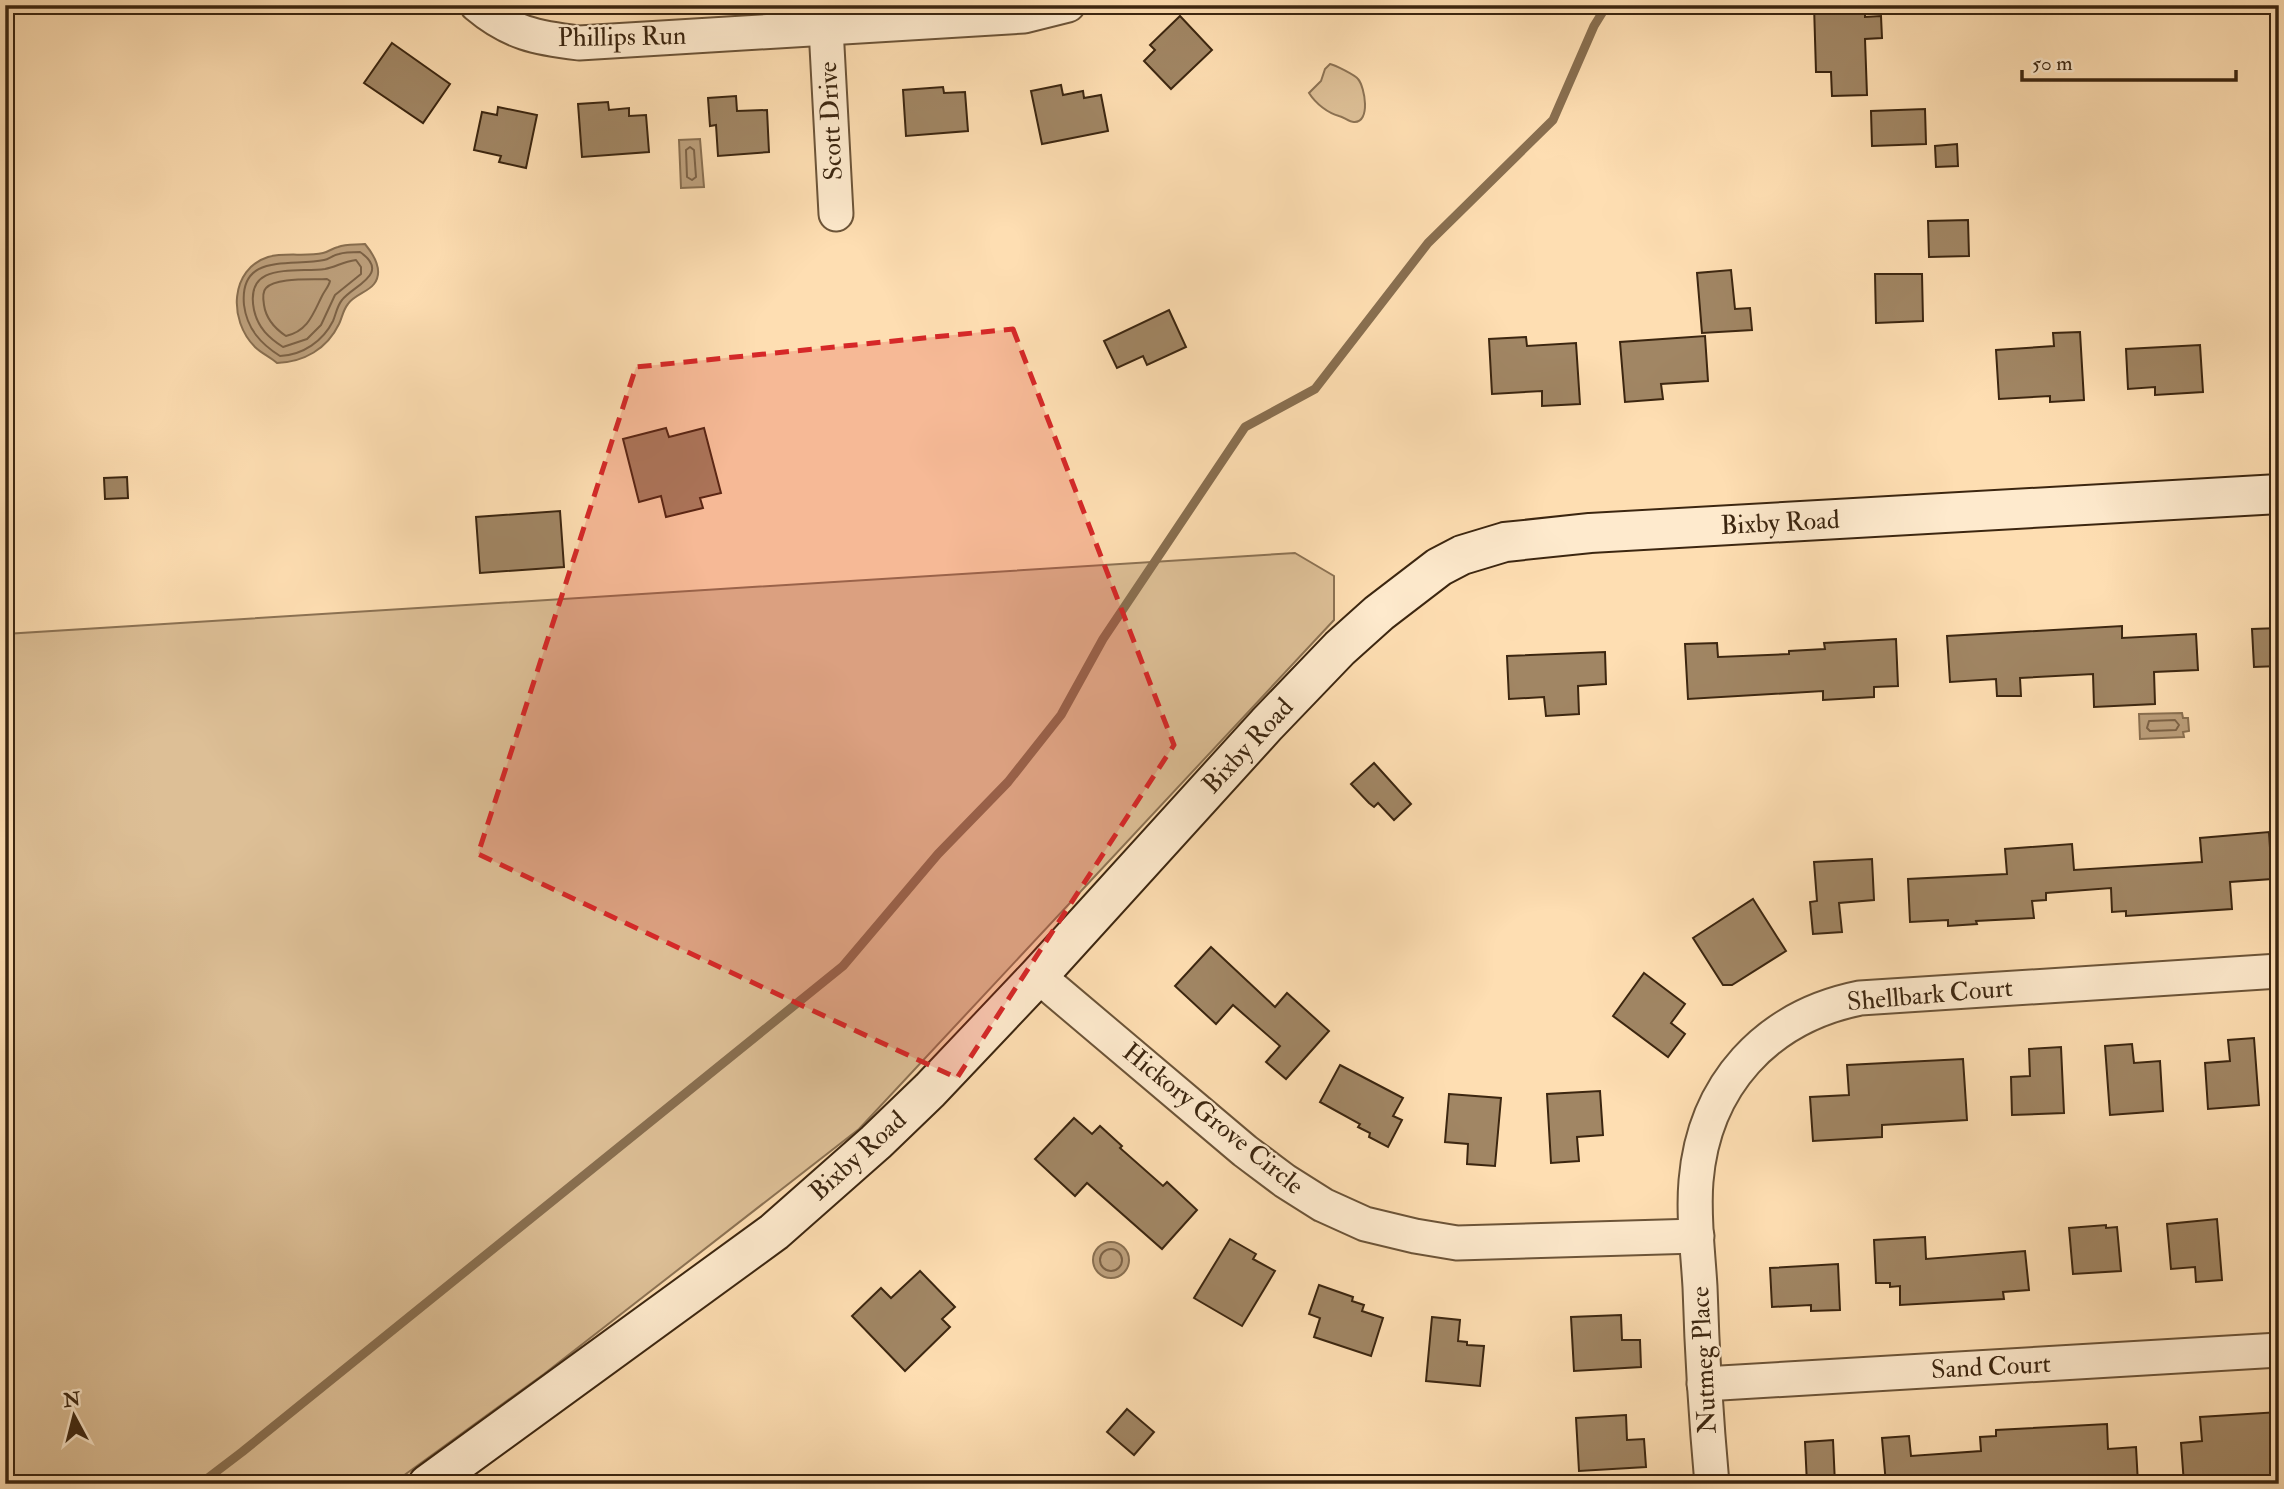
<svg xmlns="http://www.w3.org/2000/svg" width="2284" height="1489" font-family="'IM FELL Double Pica',serif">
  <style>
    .green { fill: #ddbf96; stroke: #8c7253; stroke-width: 2 }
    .water { fill: #bc9f7b; stroke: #896f50; stroke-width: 2 }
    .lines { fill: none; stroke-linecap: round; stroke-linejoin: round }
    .shore { stroke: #7c6246; stroke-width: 2 }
    .stream { stroke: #896f50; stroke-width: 9 }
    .building { fill: #a18664; stroke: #3c2610; stroke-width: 2 }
    .street-casing { stroke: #6c5438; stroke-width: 37 }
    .secondary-casing { stroke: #3c2610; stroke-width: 42 }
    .street { stroke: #feeacd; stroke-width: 33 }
    .secondary { stroke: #feeacd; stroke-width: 38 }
    .marked { fill: #d62828; fill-opacity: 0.2; stroke: #d62828; stroke-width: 5; stroke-dasharray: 14 9; stroke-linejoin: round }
    .labels { text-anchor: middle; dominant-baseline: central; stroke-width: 5; stroke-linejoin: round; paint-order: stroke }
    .street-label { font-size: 26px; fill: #3c2610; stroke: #feeacd }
  </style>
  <rect width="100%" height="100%" fill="#fedeb2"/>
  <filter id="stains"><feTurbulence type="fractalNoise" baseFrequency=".00286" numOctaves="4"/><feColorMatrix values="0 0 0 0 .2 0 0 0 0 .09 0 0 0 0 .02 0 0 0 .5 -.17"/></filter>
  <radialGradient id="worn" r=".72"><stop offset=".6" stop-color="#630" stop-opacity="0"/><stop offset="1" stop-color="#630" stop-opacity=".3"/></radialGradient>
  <!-- green -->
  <g class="green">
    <path d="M1330 64C1335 65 1355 75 1358 79 1365 87 1371 123 1354 122 1349 122 1344 117 1339 116 1328 113 1316 104 1309 93L1321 81 1325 69Z"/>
    <path d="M1295 553 1334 576V620L859 1129 544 1374 392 1484H5V634Z"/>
  </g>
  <!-- water -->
  <g class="water">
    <path d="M700 139 704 187 681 188 679 140Z"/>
    <path d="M365 244C374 255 384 271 374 284 368 292 354 295 348 304 343 310 342 318 339 324 327 349 304 362 277 363 270 357 261 353 255 347 228 320 230 269 268 257 286 252 305 257 323 253 328 252 333 248 338 247 346 244 356 245 365 244Z"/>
    <path d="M2182 713 2183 718H2188L2189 731 2183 732 2184 737 2140 739 2139 714Z"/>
    <circle cx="1111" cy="1260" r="18"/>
  </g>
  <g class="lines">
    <!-- shore -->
    <g class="shore">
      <path d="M690 147 694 150 696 177 692 180 687 177 686 150Z"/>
      <path d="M360 252C392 274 352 286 342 300 337 306 336 314 333 321 323 341 303 355 280 356 261 344 247 329 244 305 239 252 291 267 324 260 329 259 333 255 339 254 345 252 353 252 360 252Z"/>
      <path d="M356 260 361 267V274L335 295 321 325 307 339 283 347C269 338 258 328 254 310 244 261 295 273 325 269 336 267 342 262 356 260Z"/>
      <path d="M327 279 330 281C329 286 325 290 322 296 313 314 308 331 286 336 274 328 266 319 264 305 263 299 262 292 266 288 276 277 312 280 327 279Z"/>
      <path d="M2175 720 2179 725 2176 730 2150 731 2147 728 2149 721Z"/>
      <circle cx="1111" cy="1260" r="11"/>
    </g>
    <!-- stream -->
    <path class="stream" d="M200 1484 242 1452 843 966 938 854 1008 782 1061 715 1103 639 1245 427 1315 389 1428 243 1553 120 1594 26 1607 5"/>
  </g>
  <!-- building -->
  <g class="building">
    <path d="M1814 5H1865V17L1881 16 1882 38 1865 39 1867 95 1832 96 1831 72H1816Z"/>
    <path d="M1180 16 1212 50 1171 89 1144 61 1155 50 1150 45Z"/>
    <path d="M392 43 450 84 423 123 364 83Z"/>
    <path d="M1061 85 1063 95 1083 91 1084 98 1101 95 1108 131 1042 144 1031 91Z"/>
    <path d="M943 87 944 93 965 92 968 131 906 136 903 90Z"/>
    <path d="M736 96 737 111 767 110 769 152 718 156 716 125 710 126 708 98Z"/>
    <path d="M608 102 609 110 629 108V116L646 115 649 152 582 157 578 104Z"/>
    <path d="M498 107 537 115 526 168 499 162 501 156 474 150 482 112 497 115Z"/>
    <path d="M1925 109 1926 144 1872 146 1871 111Z"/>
    <path d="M1957 144 1958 166 1936 167 1935 146Z"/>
    <path d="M1968 220 1969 256 1929 257 1928 221Z"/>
    <path d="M1731 270 1735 309 1750 308 1752 330 1702 333 1697 273Z"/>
    <path d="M1875 274H1922L1923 321 1876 323Z"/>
    <path d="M1169 310 1186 347 1147 365 1143 356 1117 368 1104 341Z"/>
    <path d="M2080 332 2084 400 2050 402V396L1999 399 1996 350 2054 346 2053 333Z"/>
    <path d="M1705 336 1708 381 1661 384 1663 399 1625 402 1620 342Z"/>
    <path d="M1526 337 1527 346 1576 343 1580 404 1542 406V391L1492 394 1489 339Z"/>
    <path d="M2200 345 2203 392 2155 395V387L2128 389 2126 349Z"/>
    <path d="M666 428 669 437 704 428 721 493 700 498 703 508 666 517 661 496 639 502 623 439Z"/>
    <path d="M127 477 128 498 105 499 104 478Z"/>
    <path d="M560 511 564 567 480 573 476 517Z"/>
    <path d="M2122 626V638L2196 634 2198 670 2154 672 2155 704 2094 707 2093 674 2020 678 2021 696H1997L1996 679 1950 682 1947 636Z"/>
    <path d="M2279 628V666L2254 667 2252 629Z"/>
    <path d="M1896 639 1898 686 1874 687V697L1823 700V691L1688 699 1685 644 1717 643 1718 657 1789 654V651L1825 649 1824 643Z"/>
    <path d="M1605 652 1606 684 1578 686 1579 714 1546 716 1544 697 1509 699 1507 656Z"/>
    <path d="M1374 763 1411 804 1394 820 1378 803 1374 807 1369 803 1351 784Z"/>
    <path d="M2269 832 2272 879 2230 882 2232 909 2126 916V911L2112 912 2111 888 2046 893V900L2032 901 2034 918 1976 921 1977 924 1948 926V920L1910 922 1908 879 2007 874 2005 849 2072 844 2074 870 2202 862 2200 838Z"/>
    <path d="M1872 859 1874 900 1839 903 1842 932 1813 934 1810 902 1817 901 1814 862Z"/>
    <path d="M1753 899 1786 951 1732 985H1723L1693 938Z"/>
    <path d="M1211 947 1275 1007 1287 993 1329 1031 1286 1079 1266 1062 1280 1046 1233 1005 1216 1024 1175 986Z"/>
    <path d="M1644 973 1685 1004 1671 1023 1685 1034 1668 1057 1613 1016Z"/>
    <path d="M2254 1038 2259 1105 2208 1109 2205 1063 2230 1061 2228 1040Z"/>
    <path d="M2132 1044 2134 1063 2160 1061 2163 1111 2110 1115 2105 1046Z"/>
    <path d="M2061 1047 2064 1113 2012 1115 2011 1077 2030 1076 2029 1049Z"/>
    <path d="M1963 1059 1967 1120 1882 1125V1137L1813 1141 1810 1097 1849 1095 1847 1065Z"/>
    <path d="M1340 1065 1403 1098 1393 1116 1402 1120 1388 1147 1369 1137 1370 1133 1358 1127 1360 1124 1320 1102Z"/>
    <path d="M1600 1091 1603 1135 1577 1137 1579 1161 1551 1163 1547 1094Z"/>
    <path d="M1449 1094 1501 1098 1495 1166 1467 1164 1468 1144 1445 1142Z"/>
    <path d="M1074 1118 1092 1134 1100 1126 1122 1146 1120 1148 1163 1186 1167 1182 1197 1210 1162 1249 1087 1183 1075 1196 1035 1159Z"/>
    <path d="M2217 1219 2222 1280 2196 1282 2195 1267 2171 1269 2167 1224Z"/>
    <path d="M2106 1225V1228L2117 1227 2121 1271 2073 1274 2069 1228Z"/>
    <path d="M1925 1237 1926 1259 2025 1251 2029 1290 2003 1292 2004 1299 1900 1305V1286L1890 1287V1283H1876L1874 1240Z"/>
    <path d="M1230 1239 1256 1254 1253 1259 1275 1271 1242 1326 1194 1298Z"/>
    <path d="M1838 1264 1840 1310 1811 1311V1305L1772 1307 1770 1268Z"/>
    <path d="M920 1271 955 1307 942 1319 950 1327 905 1371 852 1316 881 1288 891 1298Z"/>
    <path d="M1319 1285 1353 1297 1352 1301 1364 1305 1362 1311 1383 1318 1371 1356 1314 1337 1320 1318 1309 1314Z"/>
    <path d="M1621 1315 1622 1340H1640L1641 1367 1574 1371 1571 1317Z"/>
    <path d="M1432 1317 1460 1320 1458 1341 1467 1342V1345L1484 1346 1480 1386 1426 1381Z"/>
    <path d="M1127 1409 1154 1432 1134 1455 1107 1432Z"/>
    <path d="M2279 1412V1479L2236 1482V1484H2184L2181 1443 2202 1441 2200 1417Z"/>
    <path d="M1626 1415 1627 1440 1644 1439 1646 1467 1579 1471 1576 1418Z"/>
    <path d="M2107 1424 2108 1449 2136 1447 2138 1484H2081V1478L1961 1484H1886L1882 1438 1909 1436 1911 1456 1981 1451 1980 1437 1996 1436V1430Z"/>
    <path d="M1833 1440 1835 1484H1807L1805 1442Z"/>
  </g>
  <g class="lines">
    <defs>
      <g id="street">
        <path d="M477 5C510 33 537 38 579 43L1024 16 1068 5"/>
        <path d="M826 28 836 214"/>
        <path d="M1038 976 1245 1151 1285 1181 1323 1205 1365 1224 1415 1236 1457 1243 1697 1236"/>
        <path d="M1704 1384 2279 1350"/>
        <path d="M1712 1484C1706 1418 1702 1353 1700 1287 1698 1252 1693 1216 1696 1181 1704 1085 1766 1017 1860 998L2279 971"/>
      </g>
      <path id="secondary" d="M428 1484 774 1232 876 1142 930 1090 1038 976 1267 724 1340 648 1379 613 1439 567 1462 555 1505 542 1590 533 2279 494"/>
    </defs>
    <!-- street casing -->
    <use href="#street" class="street-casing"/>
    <!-- secondary casing -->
    <use href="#secondary" class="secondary-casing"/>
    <!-- street -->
    <use href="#street" class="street"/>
    <!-- secondary -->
    <use href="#secondary" class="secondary"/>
  </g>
  <!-- marked area -->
  <path class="marked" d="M1013 329 1174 745 957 1078 478 854 636 367Z"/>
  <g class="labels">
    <!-- street labels -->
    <g class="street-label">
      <text transform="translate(622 37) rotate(-1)">Phillips Run</text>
      <text transform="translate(831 121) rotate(-93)">Scott Drive</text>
      <text transform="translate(1780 523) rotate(-3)">Bixby Road</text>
      <text transform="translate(1248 746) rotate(-47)">Bixby Road</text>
      <text transform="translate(1930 995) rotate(-5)">Shellbark Court</text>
      <text transform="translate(1213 1119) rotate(39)">Hickory Grove Circle</text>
      <text transform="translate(858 1156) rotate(-42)">Bixby Road</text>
      <text transform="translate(1704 1360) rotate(-93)">Nutmeg Place</text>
      <text transform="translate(1991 1367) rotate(-3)">Sand Court</text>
    </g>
  </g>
  <!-- margin -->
  <rect width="2284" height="1489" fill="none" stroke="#fedeb2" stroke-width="28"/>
  <rect x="7" y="7" width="2270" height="1475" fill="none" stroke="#3c2610" stroke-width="3.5"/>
  <rect x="14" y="14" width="2256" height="1461" fill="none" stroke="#3c2610" stroke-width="2"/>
  <!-- north arrow -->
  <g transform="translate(74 1416) rotate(353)" stroke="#feeacd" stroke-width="5" paint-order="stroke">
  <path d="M0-5L12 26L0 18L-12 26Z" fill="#3c2610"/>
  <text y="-10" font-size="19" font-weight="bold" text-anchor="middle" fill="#3c2610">N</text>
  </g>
  <!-- scale -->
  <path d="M2022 70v10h214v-10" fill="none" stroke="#3c2610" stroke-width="3.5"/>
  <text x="2032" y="70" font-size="21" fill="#3c2610" stroke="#feeacd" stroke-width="5" paint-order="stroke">50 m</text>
  <rect width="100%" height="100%" filter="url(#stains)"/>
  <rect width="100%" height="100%" fill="url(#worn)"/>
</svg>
